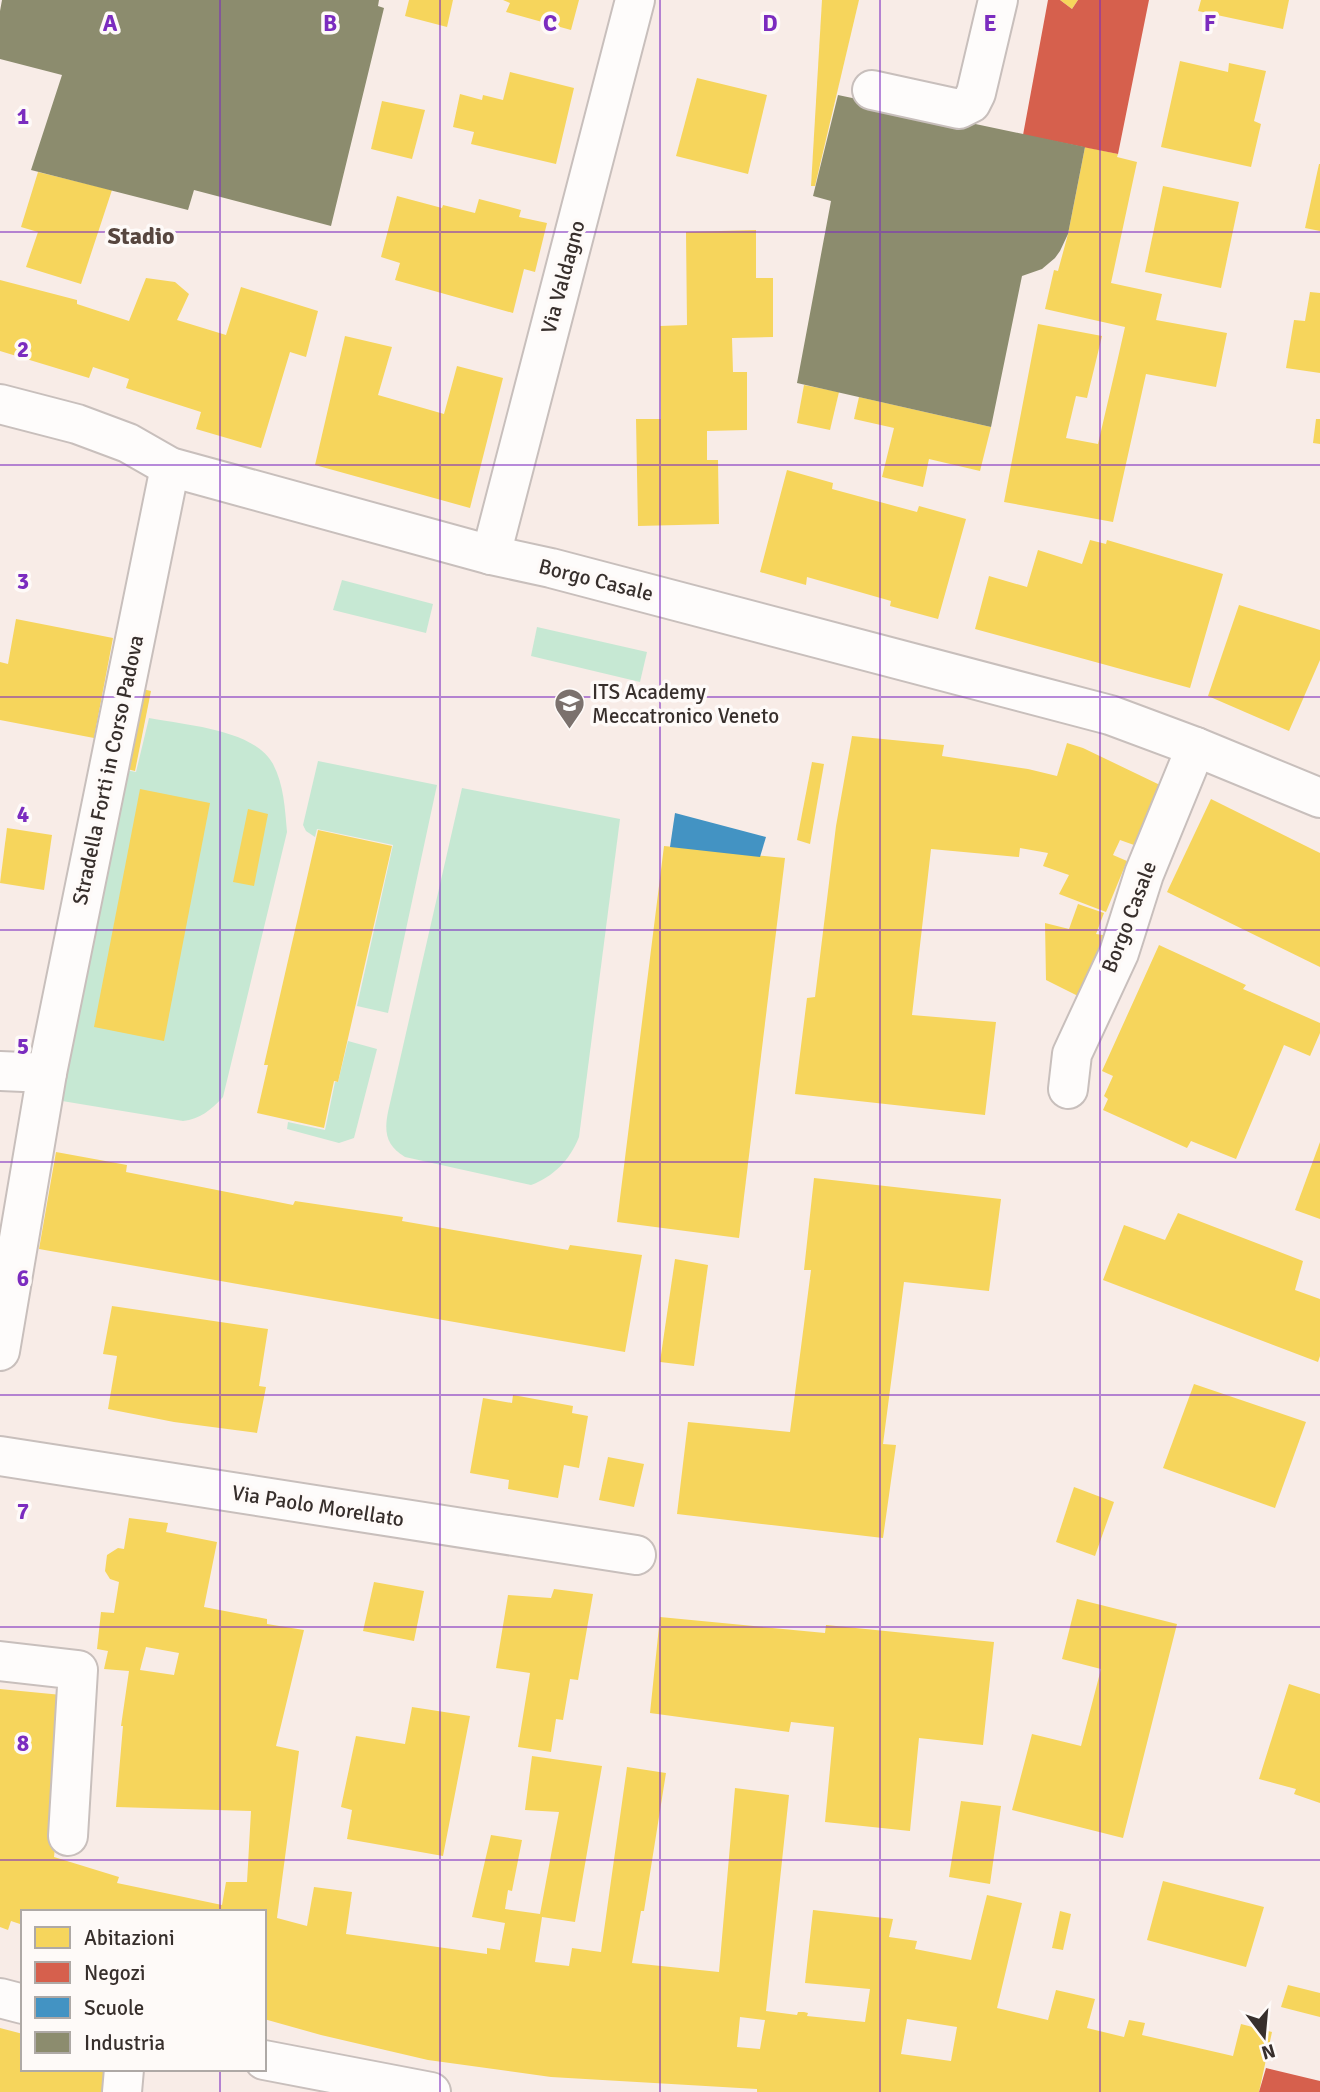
<svg xmlns="http://www.w3.org/2000/svg" width="1320" height="2092" font-family="Signika,sans-serif">
  <style>
    .green { fill: #c6e8d3 }
    .homes { fill: #f6d55c; fill-rule: evenodd }
    .shops { fill: #d6604d }
    .schools { fill: #4393c3 }
    .industry { fill: #8c8c6e }
    .lines { fill: none; stroke-linecap: round; stroke-linejoin: round }
    .street-casing { stroke: #c8bfbc; stroke-width: 42 }
    .secondary-casing { stroke: #c8bfbc; stroke-width: 42 }
    .street { stroke: #fefcfb; stroke-width: 38 }
    .secondary { stroke: #fefcfb; stroke-width: 38 }
    .grid { fill: none; stroke: #7b2cbf; stroke-width: 2; stroke-opacity: 0.55 }
    .labels { text-anchor: middle; dominant-baseline: central; stroke-width: 7; stroke-linejoin: round; paint-order: stroke }
    .street-label { font-size: 21px; fill: #372f2c; stroke: #fefaf8 }
    .poi-label { font-size: 21px; fill: #372f2c; stroke: #fefaf8; text-anchor: start }
    .quarter-label { font-size: 24px; font-weight: bold; fill: #57463f; stroke: #fefaf8 }
    .grid-label { font-size: 23px; text-anchor: middle; font-weight: bold; fill: #7b2cbf; stroke: #fefaf8; stroke-width: 7; stroke-linejoin: round; paint-order: stroke }
  </style>
  <rect width="100%" height="100%" fill="#f8ece7"/>
  <!-- green -->
  <g class="green">
    <path d="M342 580 433 604 426 633 333 610Z"/>
    <path d="M537 627 647 652 640 682 531 656Z"/>
    <path d="M149 718C184 725 254 729 273 764 284 785 285 809 287 832L223 1097C211 1110 200 1119 183 1121L50 1099 115 768 136 772Z"/>
    <path d="M318 761 437 785 388 1013 357 1006 393 845 317 829 315 837 306 831 303 825Z"/>
    <path d="M462 788 620 819 579 1137C570 1160 553 1177 531 1185L405 1157C386 1146 384 1132 388 1112Z"/>
    <path d="M348 1041 377 1049 354 1138 339 1143 287 1129 288 1122 325 1130 335 1082H338Z"/>
  </g>
  <!-- homes -->
  <g class="homes">
    <path d="M409 0H453L447 27 405 16Z"/>
    <path d="M503 0H579L571 30 506 12 510 3Z"/>
    <path d="M822 0H859L815 186H811Z"/>
    <path d="M1060 0H1078L1072 9Z"/>
    <path d="M1201 0H1289L1283 29 1198 11Z"/>
    <path d="M1180 61 1228 72 1229 63 1266 71 1254 121 1261 124 1251 167 1161 147Z"/>
    <path d="M510 72 574 88 556 164 471 144 474 132 453 127 460 94 482 100 483 95 503 100Z"/>
    <path d="M697 78 767 95 748 174 676 156Z"/>
    <path d="M382 101 425 110 412 159 371 149Z"/>
    <path d="M1085 147 1118 154 1117 157 1137 162 1111 283 1162 294 1156 320 1227 333 1216 387 1146 374 1113 522 1004 502 1038 324 1102 336 1087 398 1076 396 1066 438 1098 444 1115 371 1125 327 1045 309 1054 270 1058 271 1068 234Z"/>
    <path d="M1319 164H1320V231L1305 228Z"/>
    <path d="M38 172 112 190 81 284 26 267 38 232 21 227Z"/>
    <path d="M1163 186 1239 202 1221 288 1145 272Z"/>
    <path d="M397 196 442 208 443 205 475 213 479 199 521 210 519 217 547 223 535 272 524 269 513 313 395 280 400 263 381 257Z"/>
    <path d="M756 230V278H773V337L732 338 733 372H747V430L707 431V460H718L719 524 638 526 636 419H661L660 326 687 325 686 232Z"/>
    <path d="M146 278 175 282 189 294 177 320 226 335 241 287 318 311 306 357 290 352 261 448 196 429 201 412 126 388 129 379 93 367 89 378 0 351V280L77 300V304L129 321Z"/>
    <path d="M1310 292 1320 293V373L1286 368 1294 320 1305 321Z"/>
    <path d="M345 336 392 347 378 395 444 414 457 366 503 378 470 508 315 465Z"/>
    <path d="M804 385 839 392 830 430 797 423Z"/>
    <path d="M859 397 991 427 980 471 929 459 923 487 882 477 894 428 854 419Z"/>
    <path d="M1316 419H1320V444L1313 443Z"/>
    <path d="M787 470 833 483 832 489 917 512 919 506 966 519 938 619 890 606 891 601 807 577 806 585 760 572Z"/>
    <path d="M1090 540 1106 544 1107 540 1223 574 1190 688 975 629 989 576 1027 587 1038 550 1082 564Z"/>
    <path d="M1239 605 1320 630V660L1289 731 1208 696Z"/>
    <path d="M16 619 113 638 94 738 0 720V662L8 664Z"/>
    <path d="M130 686 151 691 135 771 115 766Z"/>
    <path d="M852 736 944 745 942 756 1028 769 1057 776 1067 743 1083 748 1160 785 1134 845 1120 840 1113 855 1127 861 1106 912 1059 894 1069 875 1043 866 1048 853 1020 848 1019 857 931 849 912 1015 996 1022 985 1115 795 1094 807 998 815 997 836 826Z"/>
    <path d="M812 762 824 764 810 844 797 840Z"/>
    <path d="M140 789 210 803 164 1041 94 1027Z"/>
    <path d="M1211 799 1320 853V967L1167 892Z"/>
    <path d="M248 809 268 814 254 886 233 882Z"/>
    <path d="M7 828 52 835 44 890 0 883Z"/>
    <path d="M318 830 392 846 338 1082 334 1081 324 1128 257 1113 268 1065H264Z"/>
    <path d="M664 846 785 858 739 1238 617 1222Z"/>
    <path d="M1078 904 1104 913 1096 934 1109 936 1082 998 1046 980 1045 923 1069 929Z"/>
    <path d="M1159 945 1246 985 1243 989 1320 1023V1033L1310 1056 1284 1045 1236 1159 1191 1141 1187 1148 1103 1110 1108 1099 1104 1096 1113 1076 1102 1071Z"/>
    <path d="M1320 1142V1219L1295 1210Z"/>
    <path d="M56 1152 127 1165 126 1172 293 1205 295 1201 403 1217 402 1221 568 1250 570 1245 642 1255 625 1352 39 1249Z"/>
    <path d="M814 1178 1001 1199 989 1291 904 1282 883 1444 896 1445 883 1538 677 1514 688 1422 790 1432 811 1270H804Z"/>
    <path d="M1178 1213 1303 1261 1295 1290 1320 1299V1356L1318 1362 1103 1280 1124 1225 1165 1240Z"/>
    <path d="M675 1259 708 1265 694 1366 660 1362Z"/>
    <path d="M112 1306 268 1329 259 1386 266 1387 257 1433 174 1422 108 1409 117 1356 103 1354Z"/>
    <path d="M1194 1384 1306 1422 1275 1508 1163 1468Z"/>
    <path d="M513 1395 573 1406 572 1413 588 1416 579 1468 564 1465 558 1498 508 1489 509 1480 470 1473 483 1398 512 1403Z"/>
    <path d="M608 1457 644 1464 634 1507 599 1500Z"/>
    <path d="M1074 1487 1114 1502 1095 1556 1056 1542Z"/>
    <path d="M129 1518 168 1523 166 1532 217 1542 204 1607 267 1619V1624L304 1630 276 1746 299 1751 277 1918 307 1926 314 1887 352 1892 346 1934 487 1954V1948L500 1950 505 1923 472 1917 491 1835 522 1840 512 1891 508 1890 505 1909 540 1914 559 1812 525 1810 532 1756 602 1766 575 1922 542 1917 535 1962 569 1966 572 1948 601 1952 627 1767 666 1773 644 1911H641L632 1963 719 1972 735 1788 789 1795 766 2011 797 2015 798 2012H804L808 2013 807 2016 865 2022 870 1989 805 1983 813 1910 893 1919 889 1937 917 1941 915 1949 971 1960 987 1895 1022 1903 997 2008 1048 2020 1056 1990 1095 1999 1087 2028 1124 2037 1129 2020 1145 2023 1142 2035 1233 2056 1241 2024 1272 2032 1259 2092H757V2089L551 2077 428 2060 321 2035 264 2019V1912H23V1925L11 1921 8 1930 0 1927V1689L72 1696 54 1857 119 1877 117 1883 222 1905 226 1882H247L251 1811 116 1807 123 1726H121L129 1671 104 1669 108 1651 97 1649 101 1612 114 1613 119 1582 110 1579 105 1571 107 1555 118 1548 124 1549ZM146 1647 179 1653 174 1675 140 1670ZM740 2017 765 2020 760 2049 737 2047ZM907 2019 957 2027 951 2061 901 2054Z"/>
    <path d="M374 1582 424 1591 414 1641 363 1631Z"/>
    <path d="M554 1589 593 1594 578 1680 570 1679 563 1720 556 1719 551 1752 518 1747 530 1673 496 1668 508 1595 551 1598Z"/>
    <path d="M1077 1599 1177 1624 1123 1838 1012 1810 1032 1734 1081 1746 1101 1669 1062 1659Z"/>
    <path d="M660 1617 825 1633 826 1625 994 1642 983 1745 919 1738 910 1831 825 1822 834 1727 791 1722 789 1732 650 1713Z"/>
    <path d="M1289 1684 1320 1694V1803L1294 1794 1296 1789 1259 1779Z"/>
    <path d="M412 1707 470 1716 443 1856 347 1839 352 1810 341 1807 356 1736 405 1744Z"/>
    <path d="M961 1801 1001 1806 990 1884 949 1877Z"/>
    <path d="M1163 1881 1264 1907 1246 1967 1147 1940Z"/>
    <path d="M1060 1911 1071 1914 1063 1950 1052 1948Z"/>
    <path d="M1288 1985 1320 1993V2017L1281 2007Z"/>
    <path d="M0 2028 23 2034V2069H122L119 2092H0Z"/>
  </g>
  <!-- shops -->
  <g class="shops">
    <path d="M1048 0H1060L1072 9 1078 0H1149L1118 154 1023 135Z"/>
    <path d="M1266 2068 1320 2081V2092H1259Z"/>
  </g>
  <!-- schools -->
  <path class="schools" d="M675 813 766 837 760 857 670 847Z"/>
  <!-- industry -->
  <g class="industry">
    <path d="M2 0H379L378 6 384 8 331 226 194 190 188 210 31 170 62 75 0 59V11Z"/>
    <path d="M838 95 1085 147 1068 234 1060 251 1055 258 1042 269 1022 276 991 427 797 383 831 201 813 196Z"/>
  </g>
  <g class="lines">
    <defs>
      <g id="street">
        <path d="M872 90 959 109 971 103 976 93 998 0"/>
        <path d="M0 404 77 424 128 443 170 467 491 555 551 568 1110 715 1196 747 1320 798"/>
        <path d="M491 555 635 0"/>
        <path d="M0 1071 47 1073"/>
        <path d="M1068 1089 1072 1054 1119 953 1144 874 1196 747"/>
        <path d="M0 1351 47 1073 170 467"/>
        <path d="M0 1456 636 1555"/>
        <path d="M0 1661 78 1670 68 1836"/>
        <path d="M122 2092 124 2069"/>
      </g>
      <g id="secondary">
        <path d="M0 1998 23 2004"/>
        <path d="M264 2060 431 2092"/>
      </g>
    </defs>
    <!-- street casing -->
    <use href="#street" class="street-casing"/>
    <!-- secondary casing -->
    <use href="#secondary" class="secondary-casing"/>
    <!-- street -->
    <use href="#street" class="street"/>
    <!-- secondary -->
    <use href="#secondary" class="secondary"/>
  </g>
  <!-- grid -->
  <path class="grid" d="M220 0V1912M440 0V2092M660 0V2092M880 0V2092M1100 0V2092M0 232H1320M0 465H1320M0 697H1320M0 930H1320M0 1162H1320M0 1395H1320M0 1627H1320M0 1860H1320M220 2069V2092"/>
  <!-- icons -->
  <defs>
    <symbol id="university-pin" viewBox="-11 -11 22 30"><path d="M0 17L-7.5 6A9.5 9.5 0 1 1 7.5 6Z" fill="#7b716d" stroke="#fefaf8"/><path d="M0-5L7-2L0 1L-7-2ZM-4 1L0 2.5L4 1V4Q0 6-4 4Z" fill="#fff"/></symbol>
  </defs>
  <g fill-rule="evenodd">
    <use href="#university-pin" x="552" y="686" width="35" height="47"/>
  </g>
  <g class="labels">
    <!-- street labels -->
    <g class="street-label">
      <text transform="translate(563 277) rotate(-75)">Via Valdagno</text>
      <text transform="translate(596 580) rotate(14)">Borgo Casale</text>
      <text transform="translate(108 770) rotate(-78)">Stradella Forti in Corso Padova</text>
      <text transform="translate(1129 917) rotate(-69)">Borgo Casale</text>
      <text transform="translate(318 1506) rotate(9)">Via Paolo Morellato</text>
    </g>
    <!-- poi labels -->
    <g class="poi-label">
      <text x="592" y="692">ITS Academy<tspan x="592" dy="24">Meccatronico Veneto</tspan></text>
    </g>
    <!-- quarter labels -->
    <g class="quarter-label">
      <text x="141" y="236">Stadio</text>
    </g>
  </g>
  <g class="grid-label">
    <text x="110" y="31">A</text>
    <text x="330" y="31">B</text>
    <text x="550" y="31">C</text>
    <text x="770" y="31">D</text>
    <text x="990" y="31">E</text>
    <text x="1210" y="31">F</text>
    <text x="23" y="124">1</text>
    <text x="23" y="357">2</text>
    <text x="23" y="589">3</text>
    <text x="23" y="822">4</text>
    <text x="23" y="1054">5</text>
    <text x="23" y="1286">6</text>
    <text x="23" y="1519">7</text>
    <text x="23" y="1751">8</text>
  </g>
  <!-- legend -->
  <rect x="21" y="1910" width="245" height="161" fill="#fefaf8" stroke="#aea9a6" stroke-width="2"/>
  <rect x="35" y="1927" width="35" height="21" fill="#f6d55c" stroke="#aea9a6" stroke-width="2"/>
  <text x="84" y="1945" font-size="21" fill="#372f2c">Abitazioni</text>
  <rect x="35" y="1962" width="35" height="21" fill="#d6604d" stroke="#aea9a6" stroke-width="2"/>
  <text x="84" y="1980" font-size="21" fill="#372f2c">Negozi</text>
  <rect x="35" y="1997" width="35" height="21" fill="#4393c3" stroke="#aea9a6" stroke-width="2"/>
  <text x="84" y="2015" font-size="21" fill="#372f2c">Scuole</text>
  <rect x="35" y="2032" width="35" height="21" fill="#8c8c6e" stroke="#aea9a6" stroke-width="2"/>
  <text x="84" y="2050" font-size="21" fill="#372f2c">Industria</text>
  <!-- north arrow -->
  <g transform="translate(1264 2036) rotate(164)" stroke="#fefaf8" stroke-width="5" paint-order="stroke">
  <path d="M0-5L12 26L0 18L-12 26Z" fill="#372f2c"/>
  <text y="-10" font-size="19" font-weight="bold" text-anchor="middle" fill="#372f2c">N</text>
  </g>
</svg>
